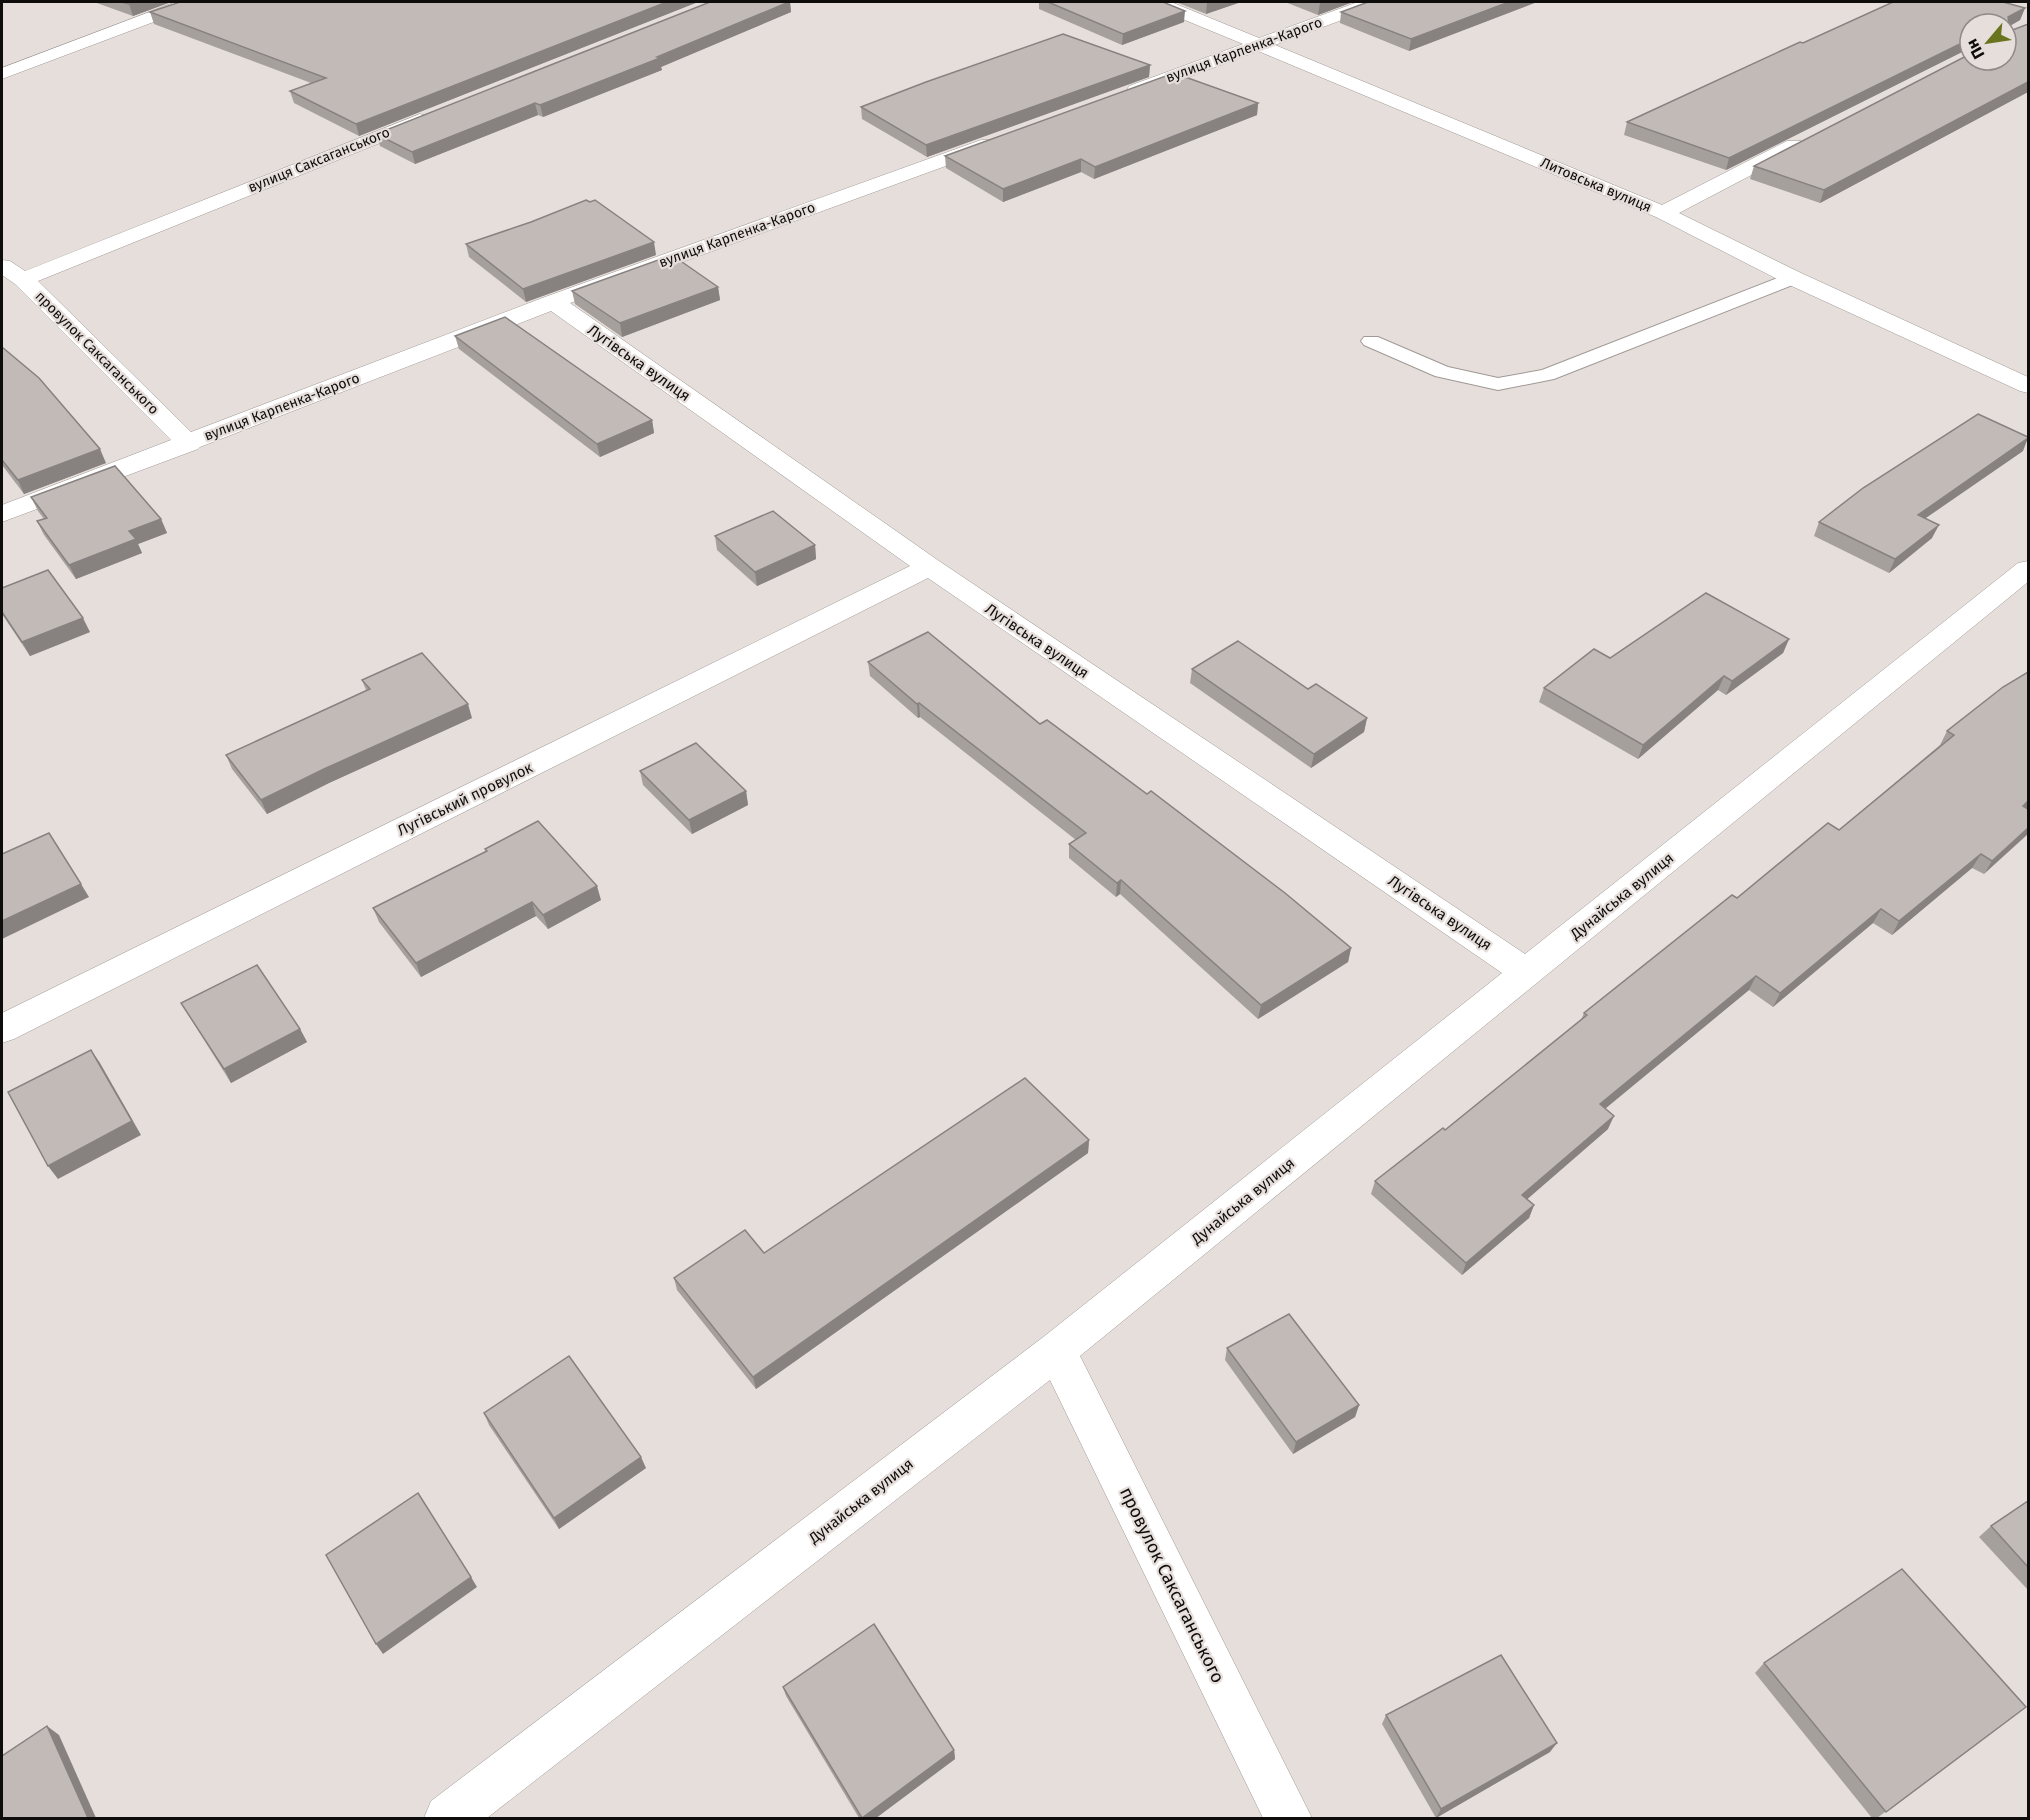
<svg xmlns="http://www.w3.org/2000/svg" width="2030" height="1820" font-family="'Fira Sans',sans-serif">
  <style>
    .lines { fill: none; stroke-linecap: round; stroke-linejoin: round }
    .service-casing { stroke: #a09996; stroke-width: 2 }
    .minor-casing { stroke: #a09996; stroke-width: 1 }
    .service { fill: #fff; fill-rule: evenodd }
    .minor { fill: #fff; fill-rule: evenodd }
    .wall { fill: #a6a09d }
    .shaded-wall { fill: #878280 }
    .building { fill: #c1bab7; stroke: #878280; stroke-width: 1.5 }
    .labels { text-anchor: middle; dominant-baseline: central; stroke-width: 4.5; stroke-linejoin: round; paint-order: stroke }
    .far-street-label { font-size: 14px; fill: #0f0d0c; stroke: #e6dedb }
    .street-label { font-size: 15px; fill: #0f0d0c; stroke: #e6dedb }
    .near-street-label { font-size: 18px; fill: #0f0d0c; stroke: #e6dedb }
  </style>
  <rect width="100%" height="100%" fill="#e6dedb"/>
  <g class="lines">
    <defs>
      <path id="service" d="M1793 272 1800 274 1803 278 1800 282 1554 379 1498 390 1435 376 1364 345 1361 341 1364 337H1378L1448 367 1498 378 1542 370Z"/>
      <g id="minor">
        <path d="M176 2H199L196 6 2 79V68Z"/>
        <path d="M1149 2H1171L1259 38 1358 2H1381L1379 6 1275 45 1662 205 1787 141H1801L1804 145 1801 149 1679 213 1801 273 2028 377V393L2020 391 1785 283 1656 217 1258 51 1143 94H1129L1127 90 1129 86 1243 44 1151 6Z"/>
        <path d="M420 114 427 116 430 120 427 124 38 281 191 432 545 297 981 140H995L998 144 995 148 570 303 939 561 1525 954 2018 563 2028 561V582L1080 1356 1312 1818H1263L1050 1380 487 1818H424L431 1801 1042 1338 1502 973 928 578 14 1039 2 1043V1013L910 566 551 311 200 447 198 449 2 522V505L171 440 15 284 2 275V260L10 261 25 271Z"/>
      </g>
    </defs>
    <!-- service casing -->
    <use href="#service" class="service-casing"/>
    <!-- minor casing -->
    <use href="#minor" class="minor-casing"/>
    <!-- service -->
    <use href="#service" class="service"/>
    <!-- minor -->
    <use href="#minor" class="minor"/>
  </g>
  <!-- wall -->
  <g class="wall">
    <path d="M94 2H171L133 16Z"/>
    <path d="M180 2H698L359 136 294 103 290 91 311 83 154 24 150 12Z"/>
    <path d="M710 2H790L791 12 661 67 662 70 543 117 538 115 415 164 380 146 376 134Z"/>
    <path d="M1036 2H1163L1184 22 1122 45 1039 9V3Z"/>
    <path d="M1176 2H1241L1206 14Z"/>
    <path d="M1285 2H1353L1318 15Z"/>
    <path d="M1537 2 1409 51 1340 23 1341 12Z"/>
    <path d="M1893 2H2003L2025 8 2020 20 2010 26V31L2028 24V92L1820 203 1750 179 1754 166 1970 54V60H2006V24H1970V48L1726 170 1624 135 1627 122 1800 42 1803 43Z"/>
    <path d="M1150 65 1149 77 927 157 862 119 861 107Z"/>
    <path d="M1258 103 1257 115 1094 179 1081 172 1003 202 946 168 945 156Z"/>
    <path d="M466 244 656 255 526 302 469 257Z"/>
    <path d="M718 287 720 300 622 337 575 304 572 291Z"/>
    <path d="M455 336 652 420 654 433 600 457 459 349Z"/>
    <path d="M2 347 106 463 24 494 2 465Z"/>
    <path d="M2023 451 1926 518 1932 538 1889 573 1814 536 1819 522Z"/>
    <path d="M31 497 161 519 167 533 138 544 142 553 76 579 44 535 37 521 44 519 38 511Z"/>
    <path d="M715 536 815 545 816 559 757 586 717 550Z"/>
    <path d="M2 588 90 632 30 656 2 614Z"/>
    <path d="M1789 639 1783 653 1726 695 1718 690 1638 759 1539 702 1544 688 1610 658Z"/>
    <path d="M868 662 1040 724 1351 948 1348 962 1258 1019 1120 894 1116 897 1069 858V844L1076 840 920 717 918 718 870 676Z"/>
    <path d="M1192 669 1367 718 1364 732 1311 768 1190 683Z"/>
    <path d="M2028 672V809L1984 874 1972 868 1892 935 1873 923 1773 1007 1749 990 1605 1108 1608 1129 1527 1199 1534 1205 1529 1218 1462 1275 1371 1194 1375 1181 1445 1130 1581 1020 1584 1013 1737 898 1839 830 1940 745 1947 731Z"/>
    <path d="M362 680 472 718 329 783 267 814 232 769 226 755 366 690Z"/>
    <path d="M640 771 746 791 748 805 692 834 643 785Z"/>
    <path d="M485 849 601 900 548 929 536 916 421 977 379 922 373 908 486 851Z"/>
    <path d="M181 1003 300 1029 307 1042 231 1083Z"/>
    <path d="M1089 1140 1088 1153 756 1389 677 1290 674 1278 764 1253Z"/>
    <path d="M1227 1348 1359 1405 1355 1417 1293 1454 1225 1360Z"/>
    <path d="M484 1413 646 1468 559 1529 489 1425Z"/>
    <path d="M2028 1501V1590L1979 1537 1991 1526Z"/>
    <path d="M1764 1663 2026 1707 1877 1818H1872L1755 1673Z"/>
    <path d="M783 1687 954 1750 955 1759 876 1818H859L786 1696Z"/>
    <path d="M1386 1715 1550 1752 1436 1818 1382 1724Z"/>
  </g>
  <!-- shaded-wall -->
  <g class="shaded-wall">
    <path d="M136 2H171L133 16 129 4Z"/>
    <path d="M667 2H698L359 136 356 124Z"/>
    <path d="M789 2H790L791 12 661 67 662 70 543 117 540 105Z"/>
    <path d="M1210 2H1241L1206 14 1207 3Z"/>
    <path d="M1324 2H1353L1318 15 1320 3Z"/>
    <path d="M1509 2H1537L1409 51 1411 39Z"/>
    <path d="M2025 8 2020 20 2006 28 2008 17Z"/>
    <path d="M1185 11 1184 22 1122 45 1123 34Z"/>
    <path d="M1970 39V48L1726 170 1729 158Z"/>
    <path d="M1150 65 1149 77 927 157 926 145Z"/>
    <path d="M2028 82V92L1820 203 1824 190Z"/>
    <path d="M535 103 538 115 415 164 412 152Z"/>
    <path d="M1258 103 1257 115 1094 179 1095 167Z"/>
    <path d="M1081 159V172L1003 202V189Z"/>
    <path d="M654 242 656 255 526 302 523 289Z"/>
    <path d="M718 287 720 300 622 337 620 323Z"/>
    <path d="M652 420 654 433 600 457 597 444Z"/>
    <path d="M2028 438 2023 451 1911 528 1918 515Z"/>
    <path d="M100 449 106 463 24 494 18 480Z"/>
    <path d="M161 519 167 533 138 544 142 553 76 579 69 565 129 531Z"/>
    <path d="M1939 525 1932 538 1889 573 1895 559Z"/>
    <path d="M815 545 816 559 757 586 755 572Z"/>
    <path d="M83 618 90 632 30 656 22 642Z"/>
    <path d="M1789 639 1783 653 1726 695 1732 681Z"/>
    <path d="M1724 676 1718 690 1638 759 1643 745Z"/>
    <path d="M919 703 920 717 918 718 917 704Z"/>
    <path d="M468 704 472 718 329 783 267 814 261 800 324 769Z"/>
    <path d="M1367 718 1364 732 1311 768 1314 754Z"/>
    <path d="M746 791 748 805 692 834 689 820Z"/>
    <path d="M2028 801V808L2014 820 2023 806Z"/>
    <path d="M2028 828V834L1984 874 1992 861Z"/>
    <path d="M1981 854 1972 868 1892 935 1899 921Z"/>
    <path d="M1121 880 1120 894 1116 897 1117 883Z"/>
    <path d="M81 884 89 897 2 939V921Z"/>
    <path d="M597 886 601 900 548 929 543 915Z"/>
    <path d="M532 902 536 916 421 977 416 963Z"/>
    <path d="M1881 909 1873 923 1773 1007 1780 993Z"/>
    <path d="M1351 948 1348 962 1258 1019 1261 1005Z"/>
    <path d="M1756 976 1749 990 1594 1118 1600 1104Z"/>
    <path d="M300 1029 307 1042 231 1083 224 1069Z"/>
    <path d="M91 1050 100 1063 141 1135 58 1179 48 1166Z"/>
    <path d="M1614 1116 1608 1129 1517 1208 1522 1195Z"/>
    <path d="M1089 1140 1088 1153 756 1389 753 1377Z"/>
    <path d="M1534 1205 1529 1218 1462 1275 1466 1263Z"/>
    <path d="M1359 1405 1355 1417 1293 1454 1296 1442Z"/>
    <path d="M641 1457 646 1468 559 1529 554 1518Z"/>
    <path d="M471 1577 477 1587 383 1654 376 1644Z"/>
    <path d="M47 1726 59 1735 96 1818H88Z"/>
    <path d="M1557 1743 1550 1752 1436 1818 1441 1809Z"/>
    <path d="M954 1750 955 1759 876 1818H862Z"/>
  </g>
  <!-- building -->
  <g class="building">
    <path d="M121 2H136L129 4Z"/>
    <path d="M180 2H667L356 124 290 91 326 78 150 12Z"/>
    <path d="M710 2H789L657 57 660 58 540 105 535 103 412 152 376 134Z"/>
    <path d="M1048 2H1163L1185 11 1123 34Z"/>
    <path d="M1368 2H1509L1411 39 1341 12Z"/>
    <path d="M1893 2H2003L2025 8 2008 17 2010 31 2028 24V82L1824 190 1754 166 1970 54V60H2006V24H1970V39L1729 158 1627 122 1800 42 1803 43Z"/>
    <path d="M1063 34 1150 65 926 145 861 107 926 82Z"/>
    <path d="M1174 73 1258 103 1095 167 1081 159 1003 189 945 156Z"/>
    <path d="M586 200 590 202 595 200 654 242 523 289 466 244 531 222Z"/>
    <path d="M672 255 718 287 620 323 572 291Z"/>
    <path d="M505 317 652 420 597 444 455 336Z"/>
    <path d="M2 347 39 378 100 449 18 480 2 460Z"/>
    <path d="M1978 414 2028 437V438L1918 515 1939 525 1895 559 1819 522 1863 488Z"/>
    <path d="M115 466 161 519 129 531 136 539 69 565 37 521 47 518 31 497Z"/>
    <path d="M773 511 815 545 755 572 715 536Z"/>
    <path d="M48 570 83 618 22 642 2 612V588Z"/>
    <path d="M1706 593 1789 639 1732 681 1724 676 1643 745 1544 688 1594 649 1610 658Z"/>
    <path d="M928 632 1040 724 1047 720 1147 794 1151 791 1285 893 1351 948 1261 1005 1121 880 1117 883 1069 844 1086 833 919 703 917 704 868 662Z"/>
    <path d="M1238 641 1308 689 1316 684 1367 718 1314 754 1192 669Z"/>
    <path d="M422 653 468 704 324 769 261 800 226 755 370 689 362 680Z"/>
    <path d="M2028 672V801L2023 806 2028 809V828L1992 861 1981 854 1899 921 1881 909 1780 993 1756 976 1600 1104 1614 1116 1522 1195 1534 1205 1466 1263 1375 1181 1443 1128 1445 1130 1587 1015 1584 1013 1732 895 1737 898 1828 823 1839 830 1954 735 1947 731 2003 687Z"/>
    <path d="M696 743 746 791 689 820 640 771Z"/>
    <path d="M538 821 597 886 543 915 532 902 416 963 373 908 487 851 485 849Z"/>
    <path d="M49 833 81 884 2 921V854Z"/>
    <path d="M257 965 300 1029 224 1069 181 1003Z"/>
    <path d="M91 1050 132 1121 48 1166 8 1092Z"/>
    <path d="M1025 1078 1089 1140 753 1377 674 1278 745 1230 764 1253Z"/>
    <path d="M1289 1314 1359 1405 1296 1442 1227 1348Z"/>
    <path d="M569 1356 641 1457 554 1518 484 1413Z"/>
    <path d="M418 1493 471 1577 376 1644 326 1555Z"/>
    <path d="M2028 1501V1567L1991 1526Z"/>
    <path d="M1902 1569 2026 1707 1886 1812 1764 1663Z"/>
    <path d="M874 1624 954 1750 862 1818 783 1687Z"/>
    <path d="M1501 1655 1557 1743 1441 1809 1386 1715Z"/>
    <path d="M47 1726 88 1818H2V1756Z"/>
  </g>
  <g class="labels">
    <!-- far-street labels -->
    <g class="far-street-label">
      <text transform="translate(1244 50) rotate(-20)">вулиця Карпенка-Карого</text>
      <text transform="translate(319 160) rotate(-22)">вулиця Саксаганського</text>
      <text transform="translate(1596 185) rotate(23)">Литовська вулиця</text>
      <text transform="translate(737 235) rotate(-20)">вулиця Карпенка-Карого</text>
      <text transform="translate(97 353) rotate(45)">провулок Саксаганського</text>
      <text transform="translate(282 407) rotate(-21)">вулиця Карпенка-Карого</text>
    </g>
    <!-- street labels -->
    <g class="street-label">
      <text transform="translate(639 363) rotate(35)">Лугівська вулиця</text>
      <text transform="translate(1037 641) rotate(34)">Лугівська вулиця</text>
      <text transform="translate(465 799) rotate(-26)">Лугівський провулок</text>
      <text transform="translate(1622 896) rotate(-39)">Дунайська вулиця</text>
      <text transform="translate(1440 913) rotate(34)">Лугівська вулиця</text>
      <text transform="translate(1243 1201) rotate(-39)">Дунайська вулиця</text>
      <text transform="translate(861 1501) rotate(-38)">Дунайська вулиця</text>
    </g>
    <!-- near-street labels -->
    <g class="near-street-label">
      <text transform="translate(1172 1585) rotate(64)">провулок Саксаганського</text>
    </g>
  </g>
  <!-- border -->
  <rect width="2030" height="1820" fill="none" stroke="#0f0d0c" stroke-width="6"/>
  <!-- north arrow -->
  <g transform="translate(1988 42) rotate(241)"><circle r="28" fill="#e6dedb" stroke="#908a88" stroke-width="1.5"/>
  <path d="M0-4.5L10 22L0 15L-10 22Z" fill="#69741e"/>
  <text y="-9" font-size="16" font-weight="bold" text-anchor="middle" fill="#0f0d0c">Пн</text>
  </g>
</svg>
